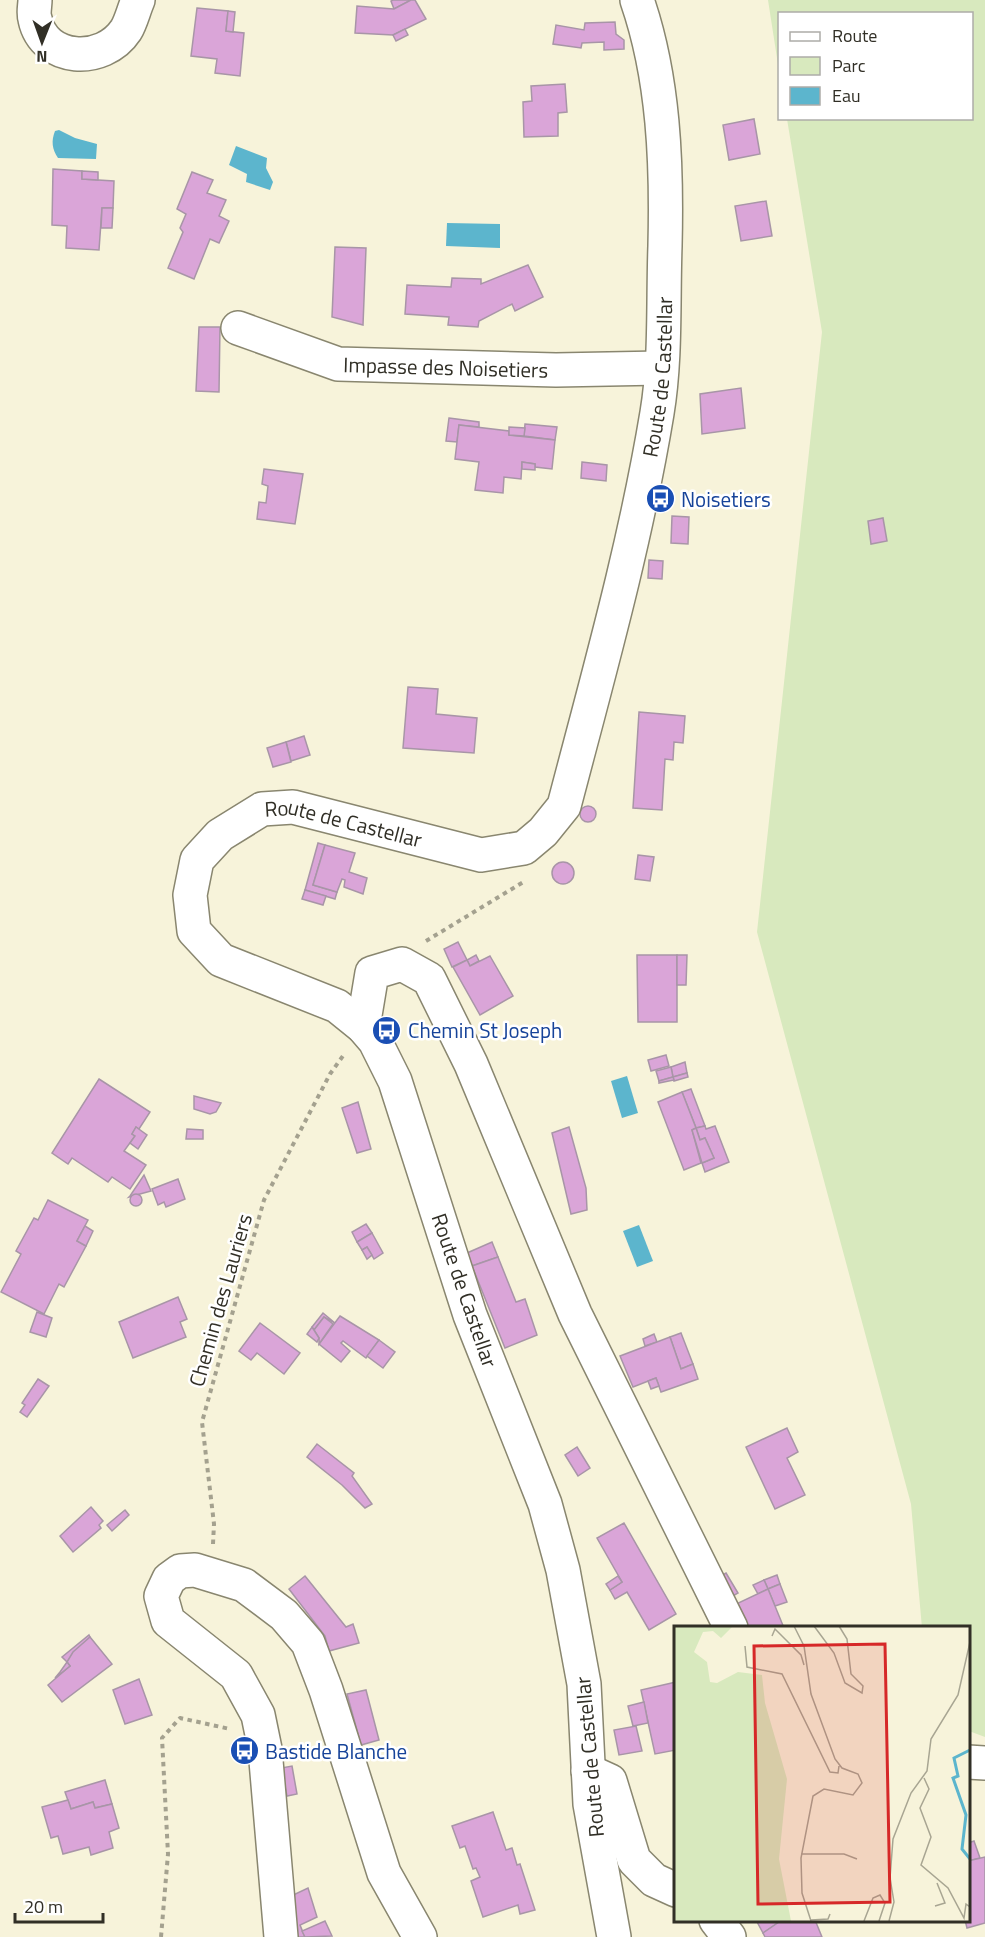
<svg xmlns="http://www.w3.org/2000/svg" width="985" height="1937" font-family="'Titillium Web',sans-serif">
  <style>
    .green { fill: #d8e9be }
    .water { fill: #5cb5cd }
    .building { fill: #daa5d8; stroke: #a895a7; stroke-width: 1.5 }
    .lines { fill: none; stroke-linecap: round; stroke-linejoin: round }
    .minor-casing { stroke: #89866f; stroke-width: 36 }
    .tertiary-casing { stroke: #89866f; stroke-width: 36 }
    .path { stroke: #a4a18f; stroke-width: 4; stroke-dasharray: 4.5 4.5; stroke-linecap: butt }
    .minor { stroke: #fff; stroke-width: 33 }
    .tertiary { stroke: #fff; stroke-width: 33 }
    .labels { text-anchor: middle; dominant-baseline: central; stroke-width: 5; stroke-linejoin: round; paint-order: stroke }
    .street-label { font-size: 21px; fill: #312f26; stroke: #fff }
    .transit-label { font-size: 21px; fill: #164399; stroke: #fff; text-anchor: start }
    .inset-river { fill: none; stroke: #5cb5cd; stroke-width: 3 }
    .inset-road { fill: none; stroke: #a8a592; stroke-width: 1.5 }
    .view { fill: #d62828; fill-opacity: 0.15; stroke: #d62828; stroke-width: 3 }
    .inset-edge { fill: none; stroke: #312f26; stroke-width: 3 }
  </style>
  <rect width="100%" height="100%" fill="#f7f3da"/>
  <!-- green -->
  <path class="green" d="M768 0H985V1737L969 1731 968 1628H922L911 1504 757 932 822 332 787 119 972 118V14H780L779 71Z"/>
  <!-- water -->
  <g class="water">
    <path d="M59 130 75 138 97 144 96 159 58 158C52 149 51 141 55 131Z"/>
    <path d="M236 146 267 158 266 168 273 182 270 190 246 182 247 174 229 165Z"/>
    <path d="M447 223 500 224V248L446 246Z"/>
    <path d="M627 1076 638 1113 622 1118 611 1081Z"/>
    <path d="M639 1225 653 1261 637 1267 623 1231Z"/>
  </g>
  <!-- building -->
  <g class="building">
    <path d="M393 0H411L394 9 391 1Z"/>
    <path d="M411 0H415L426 19 393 35 355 33 357 6 394 9Z"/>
    <path d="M197 8 228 11 226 31 244 33 240 76 215 73 217 59 191 56Z"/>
    <path d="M228 11 235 12 233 32 226 31Z"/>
    <path d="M615 22 616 34 624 40V49L604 50V42L582 43 581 48 553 44 556 25 584 30 585 23Z"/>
    <path d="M405 29 408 35 396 41 393 35Z"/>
    <path d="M565 84 567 112 558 113V136L524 137 523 102 532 101 531 86Z"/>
    <path d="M754 119 760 154 729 160 723 125Z"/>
    <path d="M53 169 82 171V179L114 181 113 208H102L99 250 66 248 67 226 52 225Z"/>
    <path d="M82 171 98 172V180L82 179Z"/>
    <path d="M192 172 213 180 207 193 226 200 219 216 229 221 219 243 210 239 194 279 168 268 183 232 180 228 186 214 177 209Z"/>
    <path d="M766 201 772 236 741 241 735 206Z"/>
    <path d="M102 208H113L112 228H101Z"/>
    <path d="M335 247 366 248 363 325 332 317Z"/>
    <path d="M528 265 543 297 515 311 512 304 479 321 478 327 448 325 449 317 405 314 407 285 451 287 452 278 481 279V284Z"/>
    <path d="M199 327H220L219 392 196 391Z"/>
    <path d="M741 388 745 428 702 434 700 394Z"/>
    <path d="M449 418 479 422V427L459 425 457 442 446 441Z"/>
    <path d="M525 424 557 427 555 440 524 436Z"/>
    <path d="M459 425 509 431V435L555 440 552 469 535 467V464L522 462 521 479 504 477 503 493 475 490 479 462 455 459Z"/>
    <path d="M509 427 525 428 524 436 509 435Z"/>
    <path d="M522 462 535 464V470L522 469Z"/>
    <path d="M582 462 607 465 606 481 581 478Z"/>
    <path d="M264 469 303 474 295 524 257 519 259 502 266 503 268 486 262 484Z"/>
    <path d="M672 516 689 517 688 544 671 543Z"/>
    <path d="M883 518 887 541 871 544 868 521Z"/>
    <path d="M649 560 663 561 662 579 648 578Z"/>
    <path d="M408 687 438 689 436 714 477 718 474 753 403 748Z"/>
    <path d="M639 712 685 716 683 743 674 742 673 760 665 759 662 810 633 808Z"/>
    <path d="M304 736 310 755 291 761 286 742Z"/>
    <path d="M286 742 291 762 273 767 267 748Z"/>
    <circle cx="588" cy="814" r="8"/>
    <path d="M318 843 325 845 313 885 337 892 335 899 305 890Z"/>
    <path d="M325 845 355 853 349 872 367 878 363 894 344 887 345 880 342 879 337 892 313 885Z"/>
    <path d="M638 855 654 857 650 881 635 879Z"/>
    <circle cx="563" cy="873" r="11"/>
    <path d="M305 890 326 896 323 905 302 899Z"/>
    <path d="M458 942 467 960 452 967 444 949Z"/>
    <path d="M476 955 479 961 470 966 467 960Z"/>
    <path d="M637 955H677V1022H638Z"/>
    <path d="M677 955H687L686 985H677Z"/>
    <path d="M490 956 513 996 480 1015 453 967 467 960 470 966Z"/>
    <path d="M666 1055 669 1066 651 1071 648 1060Z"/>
    <path d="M685 1062 687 1073 673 1077 671 1067Z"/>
    <path d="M671 1067 673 1077 659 1081 656 1071Z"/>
    <path d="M687 1073 688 1077 674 1081 673 1077Z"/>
    <path d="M673 1077 674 1080 659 1083V1081Z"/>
    <path d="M99 1079 150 1112 139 1129 136 1127 132 1134 135 1136 124 1151 146 1165 130 1189 112 1177 108 1182 72 1158 68 1164 52 1153Z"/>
    <path d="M691 1089 705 1126 696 1128 682 1092Z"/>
    <path d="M682 1092 696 1128 692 1130 701 1163 684 1170 658 1102Z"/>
    <path d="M194 1096 221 1103 216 1112 210 1114 194 1109Z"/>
    <path d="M358 1102 371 1149 357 1153 342 1108Z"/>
    <path d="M705 1126 706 1129 715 1126 729 1162 705 1172 702 1163 714 1158 705 1138 700 1140 696 1128Z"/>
    <path d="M136 1127 147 1135 138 1149 130 1143 135 1136 132 1134Z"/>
    <path d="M569 1127 586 1188 587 1210 571 1214 552 1133Z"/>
    <path d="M696 1128 700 1140 705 1138 714 1158 702 1163 692 1130Z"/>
    <path d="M187 1129 203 1130V1139H186Z"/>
    <path d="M144 1175 151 1191 129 1197 130 1196Z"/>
    <path d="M178 1179 185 1199 166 1207 164 1202 158 1205 152 1189Z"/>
    <circle cx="136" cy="1200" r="6"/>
    <path d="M48 1200 88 1220 77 1241 86 1246 64 1287 59 1284 44 1314 1 1292 21 1254 16 1251 34 1218 38 1220Z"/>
    <path d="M366 1224 372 1233 357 1242 352 1232Z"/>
    <path d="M85 1226 93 1231 86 1246 77 1241Z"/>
    <path d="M372 1233 383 1253 374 1259 367 1247 362 1250 357 1242Z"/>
    <path d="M492 1242 498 1257 472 1266 467 1253Z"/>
    <path d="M367 1247 372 1255 367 1259 362 1250Z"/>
    <path d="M498 1257 516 1302 525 1299 537 1335 505 1348 472 1266Z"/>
    <path d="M178 1297 187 1319 180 1322 186 1337 133 1358 119 1322Z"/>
    <path d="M37 1312 52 1318 46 1337 30 1332Z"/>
    <path d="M323 1313 335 1323 324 1317 314 1330 312 1327Z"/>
    <path d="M340 1316 379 1340 366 1358 343 1341 341 1343 350 1351 341 1362 319 1344Z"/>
    <path d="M324 1317 333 1324 319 1344V1338L314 1330Z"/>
    <path d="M260 1323 300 1353 284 1374 257 1353 251 1360 239 1351Z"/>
    <path d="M312 1327 319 1338 317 1342 307 1334Z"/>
    <path d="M681 1333 693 1364 681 1369 670 1337Z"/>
    <path d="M654 1334 657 1342 645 1346 643 1339Z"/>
    <path d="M670 1337 681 1369 693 1364 698 1379 661 1392 656 1378 633 1387 620 1356Z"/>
    <path d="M379 1340 395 1352 383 1368 367 1356Z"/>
    <path d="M656 1378 659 1386 651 1389 648 1381Z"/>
    <path d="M38 1379 49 1386 27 1417 20 1412 25 1405 22 1403Z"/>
    <path d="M787 1428 798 1452 787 1458 805 1495 775 1509 746 1447Z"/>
    <path d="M317 1444 354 1473 352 1476 372 1504 365 1508 342 1485 307 1457Z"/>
    <path d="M577 1447 590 1468 578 1476 565 1455Z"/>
    <path d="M91 1507 103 1521 99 1525 101 1528 73 1552 60 1536Z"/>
    <path d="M125 1510 129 1515 112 1531 107 1525Z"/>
    <path d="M624 1523 676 1614 649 1630 627 1592 615 1599 610 1590 622 1582 597 1538Z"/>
    <path d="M726 1573 738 1593 726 1600 714 1580Z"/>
    <path d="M777 1575 780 1584 768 1589 764 1580Z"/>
    <path d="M305 1576 346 1627 353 1624 359 1643 329 1651 325 1636 289 1589Z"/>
    <path d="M618 1576 622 1582 610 1590 606 1584Z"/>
    <path d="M764 1580 768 1589 758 1594 753 1585Z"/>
    <path d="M780 1584 787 1602 775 1606 768 1589Z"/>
    <path d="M768 1589 784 1628H744L734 1605Z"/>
    <path d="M89 1635 90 1637 67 1662 62 1657Z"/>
    <path d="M90 1637 112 1664 62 1702 48 1685 70 1666 67 1662 73 1652Z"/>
    <path d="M67 1662 70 1666 55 1678 60 1672Z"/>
    <path d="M139 1679 152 1715 125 1724 113 1690Z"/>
    <path d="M676 1682V1750L655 1754 641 1690Z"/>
    <path d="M366 1690 379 1740 361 1745 347 1694Z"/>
    <path d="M644 1702 648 1723 633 1726 628 1706Z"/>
    <path d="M636 1726 642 1751 619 1755 614 1730Z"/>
    <path d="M292 1766 297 1794 287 1796 281 1768Z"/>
    <path d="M105 1780 112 1804 95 1808 93 1802 71 1809 65 1792Z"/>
    <path d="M68 1800 71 1809 93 1802 95 1808 112 1804 119 1828 109 1832 113 1848 91 1855 89 1847 63 1854 58 1836 51 1838 42 1807Z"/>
    <path d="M493 1812 506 1850 512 1848 517 1865 520 1864 535 1910 520 1914 518 1905 483 1917 471 1881 480 1877 476 1868 473 1869 465 1846 460 1848 452 1826Z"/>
    <path d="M974 1841 980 1858 968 1861V1843Z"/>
    <path d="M985 1857V1923L967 1928 965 1920H968V1861Z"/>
    <path d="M308 1888 317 1917 300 1925 305 1937H291L289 1897Z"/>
    <path d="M756 1920H782L763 1933Z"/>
    <path d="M782 1920H815L822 1937H765L763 1933Z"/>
    <path d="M325 1921 332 1936 305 1937 302 1931Z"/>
  </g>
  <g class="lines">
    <defs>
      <g id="minor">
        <path id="s1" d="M238 328 338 364 556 370 661 368"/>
        <path d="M363 1027 372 973 402 964 429 979 471 1064 575 1314 731 1628"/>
        <path d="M968 1762 985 1763"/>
        <path d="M588 1771 610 1781 634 1860 654 1880 676 1890"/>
        <path d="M716 1920 729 1937"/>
      </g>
      <g id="tertiary">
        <path d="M35 0C35 6 33 13 35 19 44 62 103 65 126 30 131 22 134 9 138 0"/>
        <path d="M281 1937 265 1749 258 1715 236 1675 168 1621 161 1596 169 1579 180 1571 195 1570 244 1585 284 1615 308 1643 326 1690 384 1873 420 1937"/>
        <path id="s2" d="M614 1937 590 1804 584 1684 563 1570 545 1504 470 1315 395 1081 375 1041 363 1027 337 1006 221 960 194 931 190 895 197 860 220 835 262 809 293 807 481 855 524 848 543 832 564 806C598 676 635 546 657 413 666 359 663 301 665 246 667 164 664 78 637 0"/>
      </g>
    </defs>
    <!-- minor casing -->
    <use href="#minor" class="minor-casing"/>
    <!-- tertiary casing -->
    <use href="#tertiary" class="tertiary-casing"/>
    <!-- path -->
    <g class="path">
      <path d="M426 941 525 881"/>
      <path d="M213 1544 214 1524 202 1422 264 1200 330 1074 345 1053"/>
      <path d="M161 1937 168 1854 162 1738 180 1718 230 1729"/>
    </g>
    <!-- minor -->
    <use href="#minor" class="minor"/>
    <!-- tertiary -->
    <use href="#tertiary" class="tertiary"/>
  </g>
  <!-- icons -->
  <defs>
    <symbol id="bus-disc" viewBox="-11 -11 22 22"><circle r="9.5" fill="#1a4fb4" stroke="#fff"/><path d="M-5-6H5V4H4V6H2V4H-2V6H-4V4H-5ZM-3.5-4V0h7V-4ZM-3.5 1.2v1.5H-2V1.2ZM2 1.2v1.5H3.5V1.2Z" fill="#fff"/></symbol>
  </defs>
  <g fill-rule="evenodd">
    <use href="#bus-disc" x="644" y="482" width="33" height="33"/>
    <use href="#bus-disc" x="370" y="1014" width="33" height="33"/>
    <use href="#bus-disc" x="228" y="1734" width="33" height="33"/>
  </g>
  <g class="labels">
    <!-- street labels -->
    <g class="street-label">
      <text stroke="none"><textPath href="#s1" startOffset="214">Impasse des Noisetiers</textPath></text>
      <text stroke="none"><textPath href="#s2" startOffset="2072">Route de Castellar</textPath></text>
      <text stroke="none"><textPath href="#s2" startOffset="1388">Route de Castellar</textPath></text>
      <text transform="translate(465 1290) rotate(71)">Route de Castellar</text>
      <text transform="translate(220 1300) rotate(-74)">Chemin des Lauriers</text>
      <text transform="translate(589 1757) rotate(-95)">Route de Castellar</text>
    </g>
    <!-- transit labels -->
    <g class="transit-label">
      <text x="681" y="499">Noisetiers</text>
      <text x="408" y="1030">Chemin St Joseph</text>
      <text x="265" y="1751">Bastide Blanche</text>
    </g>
  </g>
  <!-- overview -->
  <g transform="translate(674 1626)">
    <rect width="296" height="296" fill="#f7f3da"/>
    <path d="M0 0H59L47 12 39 5 29 6 20 26 33 36 36 56 43 57 64 46 88 49 91 77 113 153 105 233 117 295H0Z" fill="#d8e9be"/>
    <path class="inset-river" d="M296 124 280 132 284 150 279 152 292 189 288 223 296 233"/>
    <path class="inset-road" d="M120 0 130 20 137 68 161 133 168 142 184 148 188 157 179 169 150 163 139 170 127 232 128 267 137 295M140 0 160 27 171 57 188 67 189 60 177 48 173 13 165 0M98 10 101 3 127 29 130 39M71 20 73 41 108 48 156 146 164 147 165 140M250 152 255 163 246 182 257 211 247 239 274 262 290 292 292 278 296 281M127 228H170L183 233M261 280 271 277 263 257M137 294 154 293 156 288M190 295 199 272 206 269 211 277 205 295M215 295 220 276 216 252 219 213 237 167 253 145 257 113 284 69 296 16"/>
    <path class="view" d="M211 18 216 276 84 278 80 20Z"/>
    <rect width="296" height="296" class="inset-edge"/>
  </g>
  <!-- legend -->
  <rect x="778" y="12" width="195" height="108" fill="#ffffff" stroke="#adaca8" stroke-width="1.5"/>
  <rect x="790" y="32" width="30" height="9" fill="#ffffff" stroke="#adaca8" stroke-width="1.5"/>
  <text x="832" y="42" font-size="18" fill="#312f26">Route</text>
  <rect x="790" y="57" width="30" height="18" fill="#d8e9be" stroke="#adaca8" stroke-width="1.5"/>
  <text x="832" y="72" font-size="18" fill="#312f26">Parc</text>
  <rect x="790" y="87" width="30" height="18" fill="#5cb5cd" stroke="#adaca8" stroke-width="1.5"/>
  <text x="832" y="102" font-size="18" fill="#312f26">Eau</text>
  <!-- north arrow -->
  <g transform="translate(42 42) rotate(181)" stroke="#ffffff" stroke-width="4.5" paint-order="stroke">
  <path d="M0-4.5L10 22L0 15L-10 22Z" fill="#312f26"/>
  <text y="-9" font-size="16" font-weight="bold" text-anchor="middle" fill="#312f26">N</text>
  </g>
  <!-- scale -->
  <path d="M15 1913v9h88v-9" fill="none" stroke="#312f26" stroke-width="3"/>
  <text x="24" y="1913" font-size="18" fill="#312f26" stroke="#ffffff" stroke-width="4.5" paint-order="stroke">20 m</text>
</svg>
